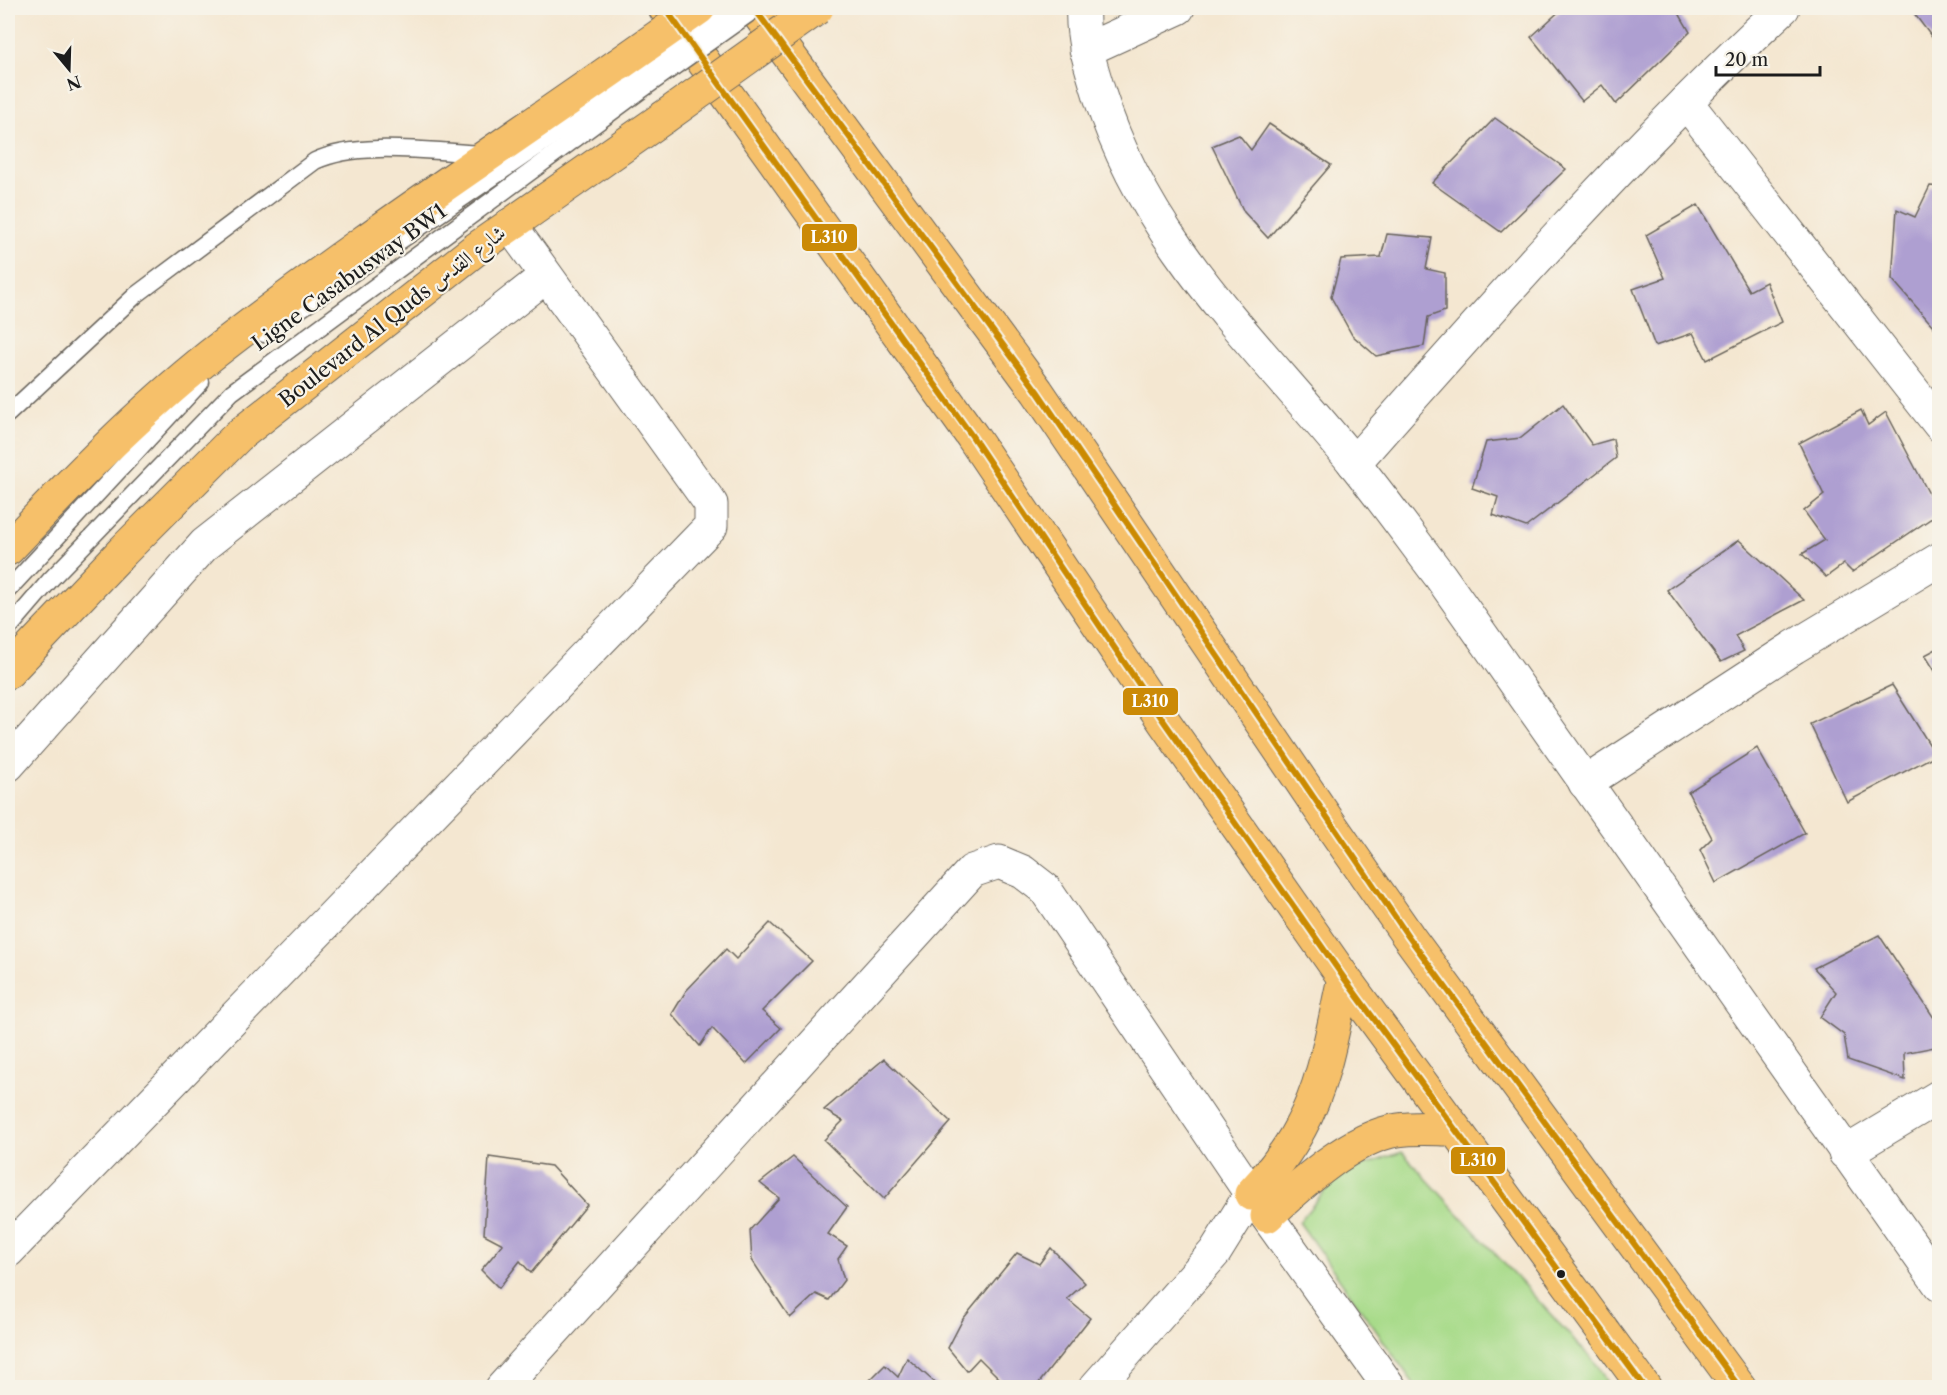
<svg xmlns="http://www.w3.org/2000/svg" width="1947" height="1395" font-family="'Libre Caslon Text',Amiri,serif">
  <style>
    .green { fill: #a8db8a; stroke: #627c53; stroke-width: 1.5 }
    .building { fill: #ae9fd1 }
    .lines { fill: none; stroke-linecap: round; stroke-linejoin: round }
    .lane-casing { stroke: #68635b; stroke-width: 19 }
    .street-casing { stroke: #68635b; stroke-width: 35 }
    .primary-casing { stroke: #68635b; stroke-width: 35 }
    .highway-casing { stroke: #68635b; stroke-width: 35 }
    .lane { stroke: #fff; stroke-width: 16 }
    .street { stroke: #fff; stroke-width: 33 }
    .primary { stroke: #f6c06b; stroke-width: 33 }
    .highway { stroke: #f6c06b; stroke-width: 33 }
    .lane-bridge-casing { stroke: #68635b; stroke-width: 19; stroke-linecap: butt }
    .primary-bridge-casing { stroke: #68635b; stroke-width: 35; stroke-linecap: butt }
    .lane-bridge { stroke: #fff; stroke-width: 16 }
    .primary-bridge { stroke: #f6c06b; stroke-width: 33 }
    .bus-1-casing { stroke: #f7f3e8; stroke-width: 10 }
    .bus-1 { stroke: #cb8a06; stroke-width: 6 }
    .bus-dot { fill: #1c1c1c; stroke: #f7f3e8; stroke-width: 2 }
    .labels { text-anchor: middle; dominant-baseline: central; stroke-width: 4.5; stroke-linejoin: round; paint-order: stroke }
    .street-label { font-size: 21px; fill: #1c1c1c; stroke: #f7f3e8 }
    .line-badge { stroke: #f7f3e8; stroke-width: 2 }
    .badge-label { font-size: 16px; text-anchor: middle; font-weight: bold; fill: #fff }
  </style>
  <rect width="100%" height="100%" fill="#f7f3e8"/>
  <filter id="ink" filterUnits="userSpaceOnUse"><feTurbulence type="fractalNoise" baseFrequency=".0167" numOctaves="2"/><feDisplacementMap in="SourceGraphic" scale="12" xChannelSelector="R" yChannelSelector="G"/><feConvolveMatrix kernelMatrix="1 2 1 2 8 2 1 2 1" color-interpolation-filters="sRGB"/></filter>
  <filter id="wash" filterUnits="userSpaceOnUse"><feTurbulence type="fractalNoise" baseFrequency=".008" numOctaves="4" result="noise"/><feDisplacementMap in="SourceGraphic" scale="24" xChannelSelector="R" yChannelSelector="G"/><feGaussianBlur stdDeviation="1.35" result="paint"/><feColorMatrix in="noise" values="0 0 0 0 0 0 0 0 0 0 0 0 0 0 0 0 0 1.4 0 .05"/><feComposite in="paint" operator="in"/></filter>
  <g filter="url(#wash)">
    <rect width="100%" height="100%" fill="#f4e7d1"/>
    <!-- green -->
    <path class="green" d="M1402 1152 1598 1366 1609 1387H1416L1299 1222 1338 1174Z"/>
    <g id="blocks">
      <!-- building -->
      <g class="building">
        <path d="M1563 8H1684L1680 15 1690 32 1616 104 1602 85 1582 101 1531 37Z"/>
        <path d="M1910 8H1940V48Z"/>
        <path d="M1495 118 1566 169 1501 232 1432 183Z"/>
        <path d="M1269 124 1331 165 1268 238 1244 212 1212 146 1239 135 1251 150Z"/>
        <path d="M1930 186 1940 187V334L1892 279 1897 209 1915 217Z"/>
        <path d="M1698 205 1749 291 1766 282 1782 322 1707 360 1693 333 1655 346 1633 289 1665 278 1646 235Z"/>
        <path d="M1387 234 1432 238 1426 269 1445 273V311L1428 317 1424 346 1376 356 1352 335 1331 297 1341 259 1381 257Z"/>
        <path d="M1563 404 1592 445 1613 439 1616 458 1526 527 1493 515 1498 497 1472 488 1486 442 1521 438Z"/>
        <path d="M1861 410 1868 425 1886 412 1939 513 1852 572 1844 564 1826 577 1802 554 1825 540 1804 511 1824 495 1799 443Z"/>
        <path d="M1739 540 1804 600 1735 636 1744 651 1721 662 1667 590Z"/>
        <path d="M1940 647V679L1925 655Z"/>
        <path d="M1892 685 1936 755 1847 802 1810 724Z"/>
        <path d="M1757 748 1805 833 1716 883 1700 850 1712 838 1688 792Z"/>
        <path d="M770 923 812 961 762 1011 781 1028 746 1064 712 1028 700 1046 672 1014 686 991 726 949 736 959Z"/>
        <path d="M1879 935 1940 1027V1046L1904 1053 1905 1080 1848 1060 1844 1035 1820 1017 1836 992 1814 968Z"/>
        <path d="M884 1059 951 1122 884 1199 824 1140 843 1121 824 1110Z"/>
        <path d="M489 1157 551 1166 587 1205 531 1273 520 1261 499 1288 481 1270 503 1244 484 1234Z"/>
        <path d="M793 1157 847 1207 828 1234 847 1246 838 1259 844 1280 829 1300 816 1294 790 1318 752 1260 750 1230 779 1198 760 1183Z"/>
        <path d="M1051 1248 1085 1283 1067 1299 1090 1318 1035 1388H1009L979 1358 967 1371 948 1348 963 1319 1017 1253 1039 1264Z"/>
        <path d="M907 1358 941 1388H862L885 1365 898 1377Z"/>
      </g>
    </g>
  </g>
  <g filter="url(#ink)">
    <use href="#blocks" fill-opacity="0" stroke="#68635b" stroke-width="1.5"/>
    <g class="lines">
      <defs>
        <g id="lane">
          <path d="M264 334 632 82"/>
          <path d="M8 414 136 295 315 161C359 140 434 152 483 154"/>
          <path d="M8 590 201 382"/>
          <path d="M8 629 51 579 232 392 640 91"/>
        </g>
        <g id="street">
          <path d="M1083 8C1081 38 1091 67 1100 96 1148 247 1258 344 1354 463 1384 500 1411 538 1440 576L1940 1285"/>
          <path d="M1086 50 1178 8"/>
          <path d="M1686 102 1940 425"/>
          <path d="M1354 463C1492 307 1630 150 1783 8"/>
          <path d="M8 765 205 544 546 276"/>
          <path d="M1585 783 1794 647 1940 559"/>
          <path d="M1845 1153 1940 1096"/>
          <path d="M8 1251 711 526V504L510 225"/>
          <path d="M502 1388 972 871 999 862 1023 872 1045 889 1251 1194 1390 1388"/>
          <path d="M1095 1388 1215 1252 1251 1194"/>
        </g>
        <g id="primary">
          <path d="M8 549C72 481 138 413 211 355 342 253 482 160 618 65"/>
          <path d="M8 672 123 551 238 436 476 249 663 118"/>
        </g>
        <g id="highway">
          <path d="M665 8 972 436 1165 723 1344 978 1645 1388"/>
          <path d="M754 8 1037 391 1326 818 1408 936 1740 1388"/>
          <path d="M1251 1194C1270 1174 1287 1153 1300 1128 1325 1083 1333 1027 1344 978"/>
          <path d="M1267 1216C1300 1185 1351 1137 1398 1130 1416 1127 1436 1129 1454 1129"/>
        </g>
      </defs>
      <!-- lane casing -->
      <use href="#lane" class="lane-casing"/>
      <!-- street casing -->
      <use href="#street" class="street-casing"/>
      <!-- primary casing -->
      <use href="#primary" class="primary-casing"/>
      <!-- highway casing -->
      <use href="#highway" class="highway-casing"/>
      <!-- lane -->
      <use href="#lane" class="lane"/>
      <!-- street -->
      <use href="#street" class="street"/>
      <!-- primary -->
      <use href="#primary" class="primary"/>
      <!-- highway -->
      <use href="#highway" class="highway"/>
      <defs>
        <g id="lane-bridge">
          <path d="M632 82 736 8"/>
          <path d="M640 91 757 8"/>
        </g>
        <g id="primary-bridge">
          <path d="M618 65 699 8"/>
          <path d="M663 118 817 8"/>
        </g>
      </defs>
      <!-- lane-bridge casing -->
      <use href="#lane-bridge" class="lane-bridge-casing"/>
      <!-- primary-bridge casing -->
      <use href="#primary-bridge" class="primary-bridge-casing"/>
      <!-- lane-bridge -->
      <use href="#lane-bridge" class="lane-bridge"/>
      <!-- primary-bridge -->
      <use href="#primary-bridge" class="primary-bridge"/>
      <defs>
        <g id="bus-1">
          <path d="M665 8 972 436 1165 723 1344 978 1645 1388"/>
          <path d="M754 8 1037 391 1408 936 1740 1388"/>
        </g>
      </defs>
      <!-- bus-1 casing -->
      <use href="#bus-1" class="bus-1-casing"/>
      <!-- bus-1 -->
      <use href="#bus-1" class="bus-1"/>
    </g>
  </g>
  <!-- markers -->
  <circle class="bus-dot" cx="1561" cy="1274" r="5"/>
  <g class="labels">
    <!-- street labels -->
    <g class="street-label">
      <text transform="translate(349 277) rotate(-36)">Ligne Casabusway BW1</text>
      <text transform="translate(392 316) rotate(-38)">Boulevard Al Quds شارع القدس</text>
    </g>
  </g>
  <g class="line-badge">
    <rect x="801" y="223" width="57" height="29" rx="6" fill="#cb8a06"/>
    <rect x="1122" y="687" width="57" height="29" rx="6" fill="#cb8a06"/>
    <rect x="1450" y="1146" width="56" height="29" rx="6" fill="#cb8a06"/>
  </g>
  <g class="badge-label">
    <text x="829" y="243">L310</text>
    <text x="1150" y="707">L310</text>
    <text x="1478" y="1166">L310</text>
  </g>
  <!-- margin -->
  <rect width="1947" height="1395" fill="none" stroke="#f7f3e8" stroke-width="30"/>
  <!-- north arrow -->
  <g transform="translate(69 69) rotate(161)" stroke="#f7f3e8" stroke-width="4.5" paint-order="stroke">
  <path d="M0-4.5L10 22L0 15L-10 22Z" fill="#1c1c1c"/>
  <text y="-9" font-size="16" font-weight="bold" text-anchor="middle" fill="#1c1c1c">N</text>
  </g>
  <!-- scale -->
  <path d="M1716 66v9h104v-9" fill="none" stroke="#1c1c1c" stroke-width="3"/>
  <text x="1725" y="66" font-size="18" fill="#1c1c1c" stroke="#f7f3e8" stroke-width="4.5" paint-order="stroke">20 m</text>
</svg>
